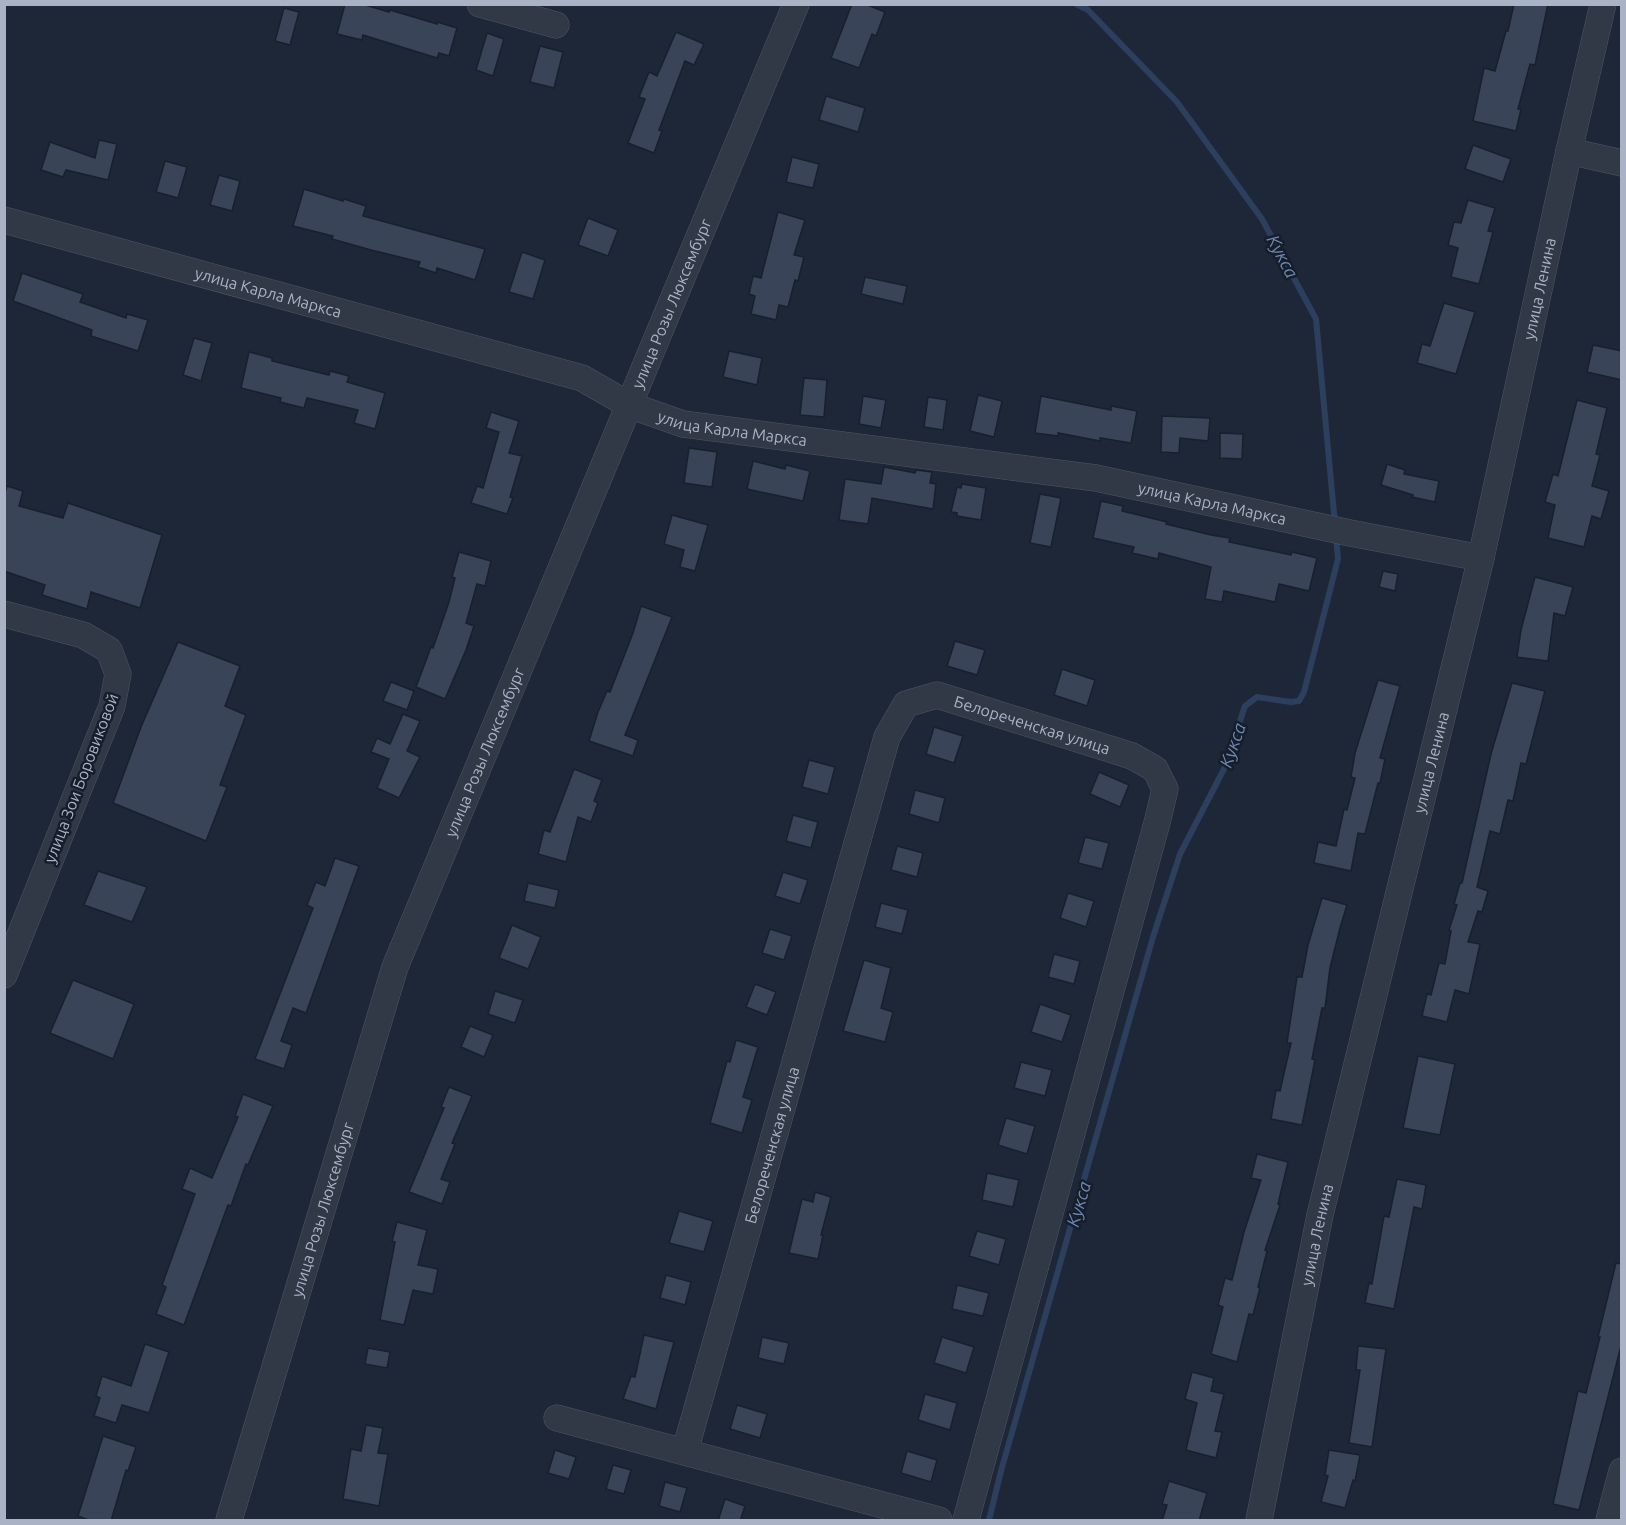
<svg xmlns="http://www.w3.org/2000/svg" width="1626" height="1525" font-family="Ubuntu,sans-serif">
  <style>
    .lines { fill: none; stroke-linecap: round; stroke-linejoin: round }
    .stream { stroke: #2d3f5e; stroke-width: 6 }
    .building { fill: #394458; stroke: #18202e; stroke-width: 1.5 }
    .minor-casing { stroke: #4e5666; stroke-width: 27 }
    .minor { stroke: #313947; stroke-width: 26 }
    .labels { text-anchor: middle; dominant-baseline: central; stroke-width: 5; stroke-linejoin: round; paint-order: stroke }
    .street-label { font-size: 16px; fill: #aab3c5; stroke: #161e2c }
    .water-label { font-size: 18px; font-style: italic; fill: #6f88b1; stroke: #161e2c }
  </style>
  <rect width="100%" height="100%" fill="#1d2737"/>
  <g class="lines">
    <!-- stream -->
    <g class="stream">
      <path d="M1076 4 1088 10 1177 102 1262 219 1316 319 1335 524"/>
      <path d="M989 1520 1001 1471 1153 937 1180 854 1224 769 1245 706 1257 697 1291 702 1299 701 1304 692 1338 559 1336 537"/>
    </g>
  </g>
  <!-- building -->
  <g class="building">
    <path d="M345 4H362L389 12 390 10 437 24V22L457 28 449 56 439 53 437 58 363 35 362 40 337 34Z"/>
    <path d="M852 4H865L885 12 876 36 872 34 859 68 831 58Z"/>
    <path d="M1514 4H1548L1535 65 1530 64 1518 109H1521L1516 131 1473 121 1484 68 1495 71 1506 31H1508Z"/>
    <path d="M284 8 299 12 290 45 275 41Z"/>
    <path d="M676 32 704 44 694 65 685 61 659 130 662 131 654 153 628 143 645 99 639 97 649 72 657 76Z"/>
    <path d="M487 33 504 39 493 76 476 70Z"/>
    <path d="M540 46 563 52 554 88 530 82Z"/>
    <path d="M826 96 865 108 858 132 819 120Z"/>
    <path d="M99 140 117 144 108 180 66 170 63 177 41 170 50 142 95 158Z"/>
    <path d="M1473 145 1511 159 1503 182 1465 169Z"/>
    <path d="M792 157 819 164 813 188 786 182Z"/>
    <path d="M165 161 187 167 178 198 156 192Z"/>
    <path d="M219 175 240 181 232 211 210 205Z"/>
    <path d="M304 189 343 201 344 199 366 206 363 216 485 249 475 280 437 268 436 273 418 267 420 262 371 250 332 239 333 236 293 226Z"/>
    <path d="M1468 200 1495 208 1488 231 1493 232 1479 284 1451 277 1458 248 1448 245 1454 222 1461 223Z"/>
    <path d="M778 212 805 220 794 255 804 257 798 281 795 280 788 307 779 305 776 320 751 314 755 296 749 294 753 276 761 278Z"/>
    <path d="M588 218 618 230 608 256 578 245Z"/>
    <path d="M522 252 545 260 533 299 509 292Z"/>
    <path d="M22 273 83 294 80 302 126 318 127 314 148 320 138 351 91 336 92 330 13 301Z"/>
    <path d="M865 277 907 286 903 304 861 294Z"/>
    <path d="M1444 303 1475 312 1456 374 1417 363 1422 344 1430 346Z"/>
    <path d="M194 338 212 343 201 381 183 375Z"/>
    <path d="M1593 345 1622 351V380L1587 372Z"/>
    <path d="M729 351 762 358 757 385 723 377Z"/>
    <path d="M249 352 272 358V361L329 375 330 371 349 376 347 382 385 393 375 429 354 423 358 410 307 398 304 408 280 402 281 398 241 388Z"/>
    <path d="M804 378 827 380 824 417 800 415Z"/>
    <path d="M978 395 1002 401 994 437 970 431Z"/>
    <path d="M863 396 886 400 881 428 859 424Z"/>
    <path d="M1041 396 1111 410V406L1137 411 1131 443 1100 438V441L1058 433V436L1035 433Z"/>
    <path d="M928 397 947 400 943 430 924 427Z"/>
    <path d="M1577 400 1607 408 1596 454 1600 455 1592 486 1609 491 1601 519 1592 516 1584 547 1548 538 1555 505 1545 502 1553 474 1558 476Z"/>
    <path d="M491 412 519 421 509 453 522 456 510 497 513 498 507 514 471 503 477 486 483 488 499 432 486 428Z"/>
    <path d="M1162 416 1210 418 1208 441 1180 438 1179 453 1161 452Z"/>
    <path d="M1220 433 1243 434 1242 459 1220 458Z"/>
    <path d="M689 448 717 452 712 487 684 483Z"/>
    <path d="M753 461 785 469 786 465 810 471 803 501 747 489Z"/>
    <path d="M1387 464 1405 470 1404 474 1439 481 1435 502 1412 497 1413 495 1381 485Z"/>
    <path d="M884 467 915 473 916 470 932 472 930 483 936 484 933 509 872 498 868 524 839 520 845 479 881 484Z"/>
    <path d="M962 484 986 488 981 520 957 516V513L951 512 957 487 961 488Z"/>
    <path d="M7 486 23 491 19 506 63 518 68 503 162 535 140 608 91 592 87 609 42 595 45 585 4 571V495Z"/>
    <path d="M1040 494 1061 498 1051 547 1030 543Z"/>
    <path d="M1101 501 1123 506 1122 511 1167 522 1166 524 1211 535 1230 538 1229 542 1291 555 1292 552 1317 558 1309 591 1279 584 1275 602 1224 591 1222 602 1205 599 1211 567 1159 553 1158 559 1132 553 1134 547 1093 538Z"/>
    <path d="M672 515 708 525 695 571 680 567 684 550 664 544Z"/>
    <path d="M459 552 491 561 485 586 477 584 466 623 474 626 466 650 445 699 416 687 431 647 433 648 449 602 455 578 452 577Z"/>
    <path d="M1383 571 1398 574 1395 591 1379 587Z"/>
    <path d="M1535 577 1573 587 1565 616 1554 613 1548 661 1517 657 1521 630Z"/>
    <path d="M641 606 672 617 625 735 638 740 633 756 589 741 598 712 607 691 610 692 633 633Z"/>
    <path d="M955 641 985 650 977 675 947 666Z"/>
    <path d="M178 642 240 666 225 706 246 715 220 785 227 787 206 841 113 803 141 727Z"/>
    <path d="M1062 669 1095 680 1087 706 1054 695Z"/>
    <path d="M1378 680 1400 686 1380 758 1385 759 1380 783H1378L1365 834 1358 833 1351 871 1314 863 1318 842 1336 846 1344 809 1347 810 1355 778 1351 777 1355 753Z"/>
    <path d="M391 682 414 691 407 710 383 701Z"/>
    <path d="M1512 683 1545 691 1526 764 1521 763 1513 801 1508 800 1500 834 1490 831 1477 887 1488 891 1482 912 1478 911 1468 942 1480 944 1469 994 1455 990 1447 1022 1422 1016 1427 994 1431 995 1439 963 1445 964 1451 931 1449 930 1457 905 1454 904 1460 883H1462L1491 754Z"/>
    <path d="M403 714 420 721 407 751 420 757 399 798 377 788 389 759 371 752 377 738 390 744Z"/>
    <path d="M934 727 963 736 954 763 926 754Z"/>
    <path d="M809 760 835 767 828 794 802 787Z"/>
    <path d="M574 769 602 780 594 801 598 803 591 822 578 817 566 862 538 854 544 830 550 832Z"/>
    <path d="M1099 772 1129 785 1120 807 1090 794Z"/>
    <path d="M915 790 945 798 939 823 909 814Z"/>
    <path d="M793 815 818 822 811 848 786 841Z"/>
    <path d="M1085 837 1109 843 1102 869 1078 863Z"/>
    <path d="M897 846 923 853 917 877 891 870Z"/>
    <path d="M335 858 359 866 306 1013 293 1008 281 1041 292 1045 284 1069 255 1059 313 908 307 905 316 882 325 886Z"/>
    <path d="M98 871 147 887 132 922 84 905Z"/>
    <path d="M783 872 808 880 800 904 775 896Z"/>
    <path d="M528 883 559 890 555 908 524 901Z"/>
    <path d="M1068 893 1094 901 1086 927 1060 918Z"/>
    <path d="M1322 898 1347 905 1340 928 1330 968 1325 1008H1322L1312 1059 1315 1060 1302 1125 1271 1119 1276 1090 1280 1091 1291 1043H1287L1297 977H1302L1308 945Z"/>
    <path d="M881 903 908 910 902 934 875 927Z"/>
    <path d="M512 925 541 937 528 969 499 958Z"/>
    <path d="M770 929 792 936 784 960 762 953Z"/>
    <path d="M1054 954 1080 961 1074 984 1048 977Z"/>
    <path d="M864 960 891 968 881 1008 893 1012 885 1042 843 1031Z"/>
    <path d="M73 980 134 1004 113 1059 50 1033Z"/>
    <path d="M755 984 776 992 767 1015 746 1007Z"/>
    <path d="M495 991 523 1000 515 1023 488 1014Z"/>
    <path d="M1040 1004 1071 1015 1062 1042 1031 1032Z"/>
    <path d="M470 1026 493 1035 484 1057 461 1047Z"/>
    <path d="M736 1040 758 1047 743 1097 752 1100 742 1133 710 1123 727 1061 730 1062Z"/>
    <path d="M1418 1056 1455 1064 1440 1135 1403 1128Z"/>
    <path d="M1021 1062 1052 1070 1045 1096 1014 1088Z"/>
    <path d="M449 1087 472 1096 452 1143 455 1144 441 1179 450 1182 442 1204 409 1192 444 1108 441 1107Z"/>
    <path d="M243 1094 273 1106 248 1165 246 1164 231 1206 228 1205 184 1325 156 1314 166 1287 162 1285 195 1194 182 1189 190 1168 212 1178 238 1117 235 1116Z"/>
    <path d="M1006 1118 1035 1126 1027 1154 998 1145Z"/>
    <path d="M1257 1154 1288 1162 1278 1204 1280 1205 1265 1250 1267 1251 1258 1287 1260 1288 1253 1315 1249 1314 1237 1362 1211 1354 1223 1307 1218 1305 1225 1278 1232 1280 1244 1232 1261 1180 1251 1178Z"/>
    <path d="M987 1173 1019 1180 1013 1207 982 1200Z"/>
    <path d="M1397 1179 1426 1185 1422 1209 1414 1207 1394 1309 1365 1303 1369 1283 1372 1284 1384 1216 1389 1217Z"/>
    <path d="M815 1192 831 1197 821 1235H823L818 1259 789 1253 802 1199 813 1202Z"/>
    <path d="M679 1211 713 1221 704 1252 669 1243Z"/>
    <path d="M397 1222 427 1230 418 1265 438 1269 433 1294 413 1290 404 1325 380 1320 395 1242 392 1241Z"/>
    <path d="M977 1231 1006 1239 999 1265 969 1256Z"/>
    <path d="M1616 1263 1622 1264V1342L1579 1510 1553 1504 1578 1391 1586 1393 1600 1337H1598Z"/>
    <path d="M666 1275 691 1282 685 1305 660 1298Z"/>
    <path d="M957 1285 989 1293 983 1316 952 1309Z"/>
    <path d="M644 1335 674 1342 656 1409 623 1399 631 1376 635 1377Z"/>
    <path d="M762 1337 789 1343 784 1364 758 1358Z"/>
    <path d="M942 1337 974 1347 966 1373 934 1363Z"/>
    <path d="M145 1344 169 1352 149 1413 122 1405 116 1423 94 1416 100 1398 96 1396 102 1376 131 1386Z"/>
    <path d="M1358 1346 1386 1349 1372 1447 1349 1443 1360 1370H1356Z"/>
    <path d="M368 1348 390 1352 387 1368 365 1364Z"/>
    <path d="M1192 1372 1214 1378 1211 1391 1224 1394 1215 1431 1222 1432 1216 1458 1186 1450 1197 1403 1185 1399Z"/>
    <path d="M925 1394 957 1403 950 1430 918 1420Z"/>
    <path d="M737 1405 767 1414 760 1438 730 1429Z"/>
    <path d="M366 1425 383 1428 378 1453 388 1454 379 1506 343 1499 351 1449 361 1451Z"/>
    <path d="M103 1436 136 1447 128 1471 126 1470 111 1521H91L78 1516Z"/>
    <path d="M555 1450 576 1457 569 1479 548 1473Z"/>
    <path d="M1329 1450 1360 1455 1355 1481 1353 1480 1345 1508 1321 1502 1328 1476 1325 1475Z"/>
    <path d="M907 1451 937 1460 931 1482 901 1473Z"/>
    <path d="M613 1465 631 1470 624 1494 606 1489Z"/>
    <path d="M1169 1481 1207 1493 1199 1521H1162L1167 1505 1162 1504Z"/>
    <path d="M665 1482 687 1488 680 1512 659 1506Z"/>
    <path d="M725 1499 745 1506 740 1521H718Z"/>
  </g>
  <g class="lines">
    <defs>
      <g id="minor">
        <path d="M480 4 556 25"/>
        <path d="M1569 151 1622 163"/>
        <path id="s1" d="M4 220 582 378 629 405 683 424 1096 478 1350 533 1481 558"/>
        <path d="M4 614 83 635 109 650 118 674 112 706 4 975"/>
        <path d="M557 1418 939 1520"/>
        <path id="s2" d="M685 1451 887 737 906 704 937 695 1132 756 1155 769 1165 789 1158 819 966 1520"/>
        <path id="s3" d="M229 1520 395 967 796 4"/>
        <path id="s4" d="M1259 1520 1320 1215 1481 558 1569 151 1603 4"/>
        <path d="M1609 1520 1622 1471"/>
      </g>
    </defs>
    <!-- minor casing -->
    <use href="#minor" class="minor-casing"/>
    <!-- minor -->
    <use href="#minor" class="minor"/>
  </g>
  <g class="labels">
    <!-- street labels -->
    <g class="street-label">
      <text stroke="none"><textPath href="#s4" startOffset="1263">улица Ленина</textPath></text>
      <text stroke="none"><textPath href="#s1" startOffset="274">улица Карла Маркса</textPath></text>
      <text stroke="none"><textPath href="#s3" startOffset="1296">улица Розы Люксембург</textPath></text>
      <text stroke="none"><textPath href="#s1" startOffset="760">улица Карла Маркса</textPath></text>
      <text stroke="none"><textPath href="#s1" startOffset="1246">улица Карла Маркса</textPath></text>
      <text stroke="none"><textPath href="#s2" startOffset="912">Белореченская улица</textPath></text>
      <text stroke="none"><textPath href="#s3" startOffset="810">улица Розы Люксембург</textPath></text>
      <text stroke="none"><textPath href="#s4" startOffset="777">улица Ленина</textPath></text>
      <text transform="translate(81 778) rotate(-69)">улица Зои Боровиковой</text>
      <text stroke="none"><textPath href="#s2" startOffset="318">Белореченская улица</textPath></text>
      <text stroke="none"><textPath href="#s3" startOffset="324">улица Розы Люксембург</textPath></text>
      <text stroke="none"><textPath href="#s4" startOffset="291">улица Ленина</textPath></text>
    </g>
    <!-- water labels -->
    <g class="water-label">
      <text transform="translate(1283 256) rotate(62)">Кукса</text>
      <text transform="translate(1232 745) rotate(-71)">Кукса</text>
      <text transform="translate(1078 1204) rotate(-74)">Кукса</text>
    </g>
  </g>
  <!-- border -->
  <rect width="1626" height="1525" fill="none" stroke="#aab3c5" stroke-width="12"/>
</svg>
